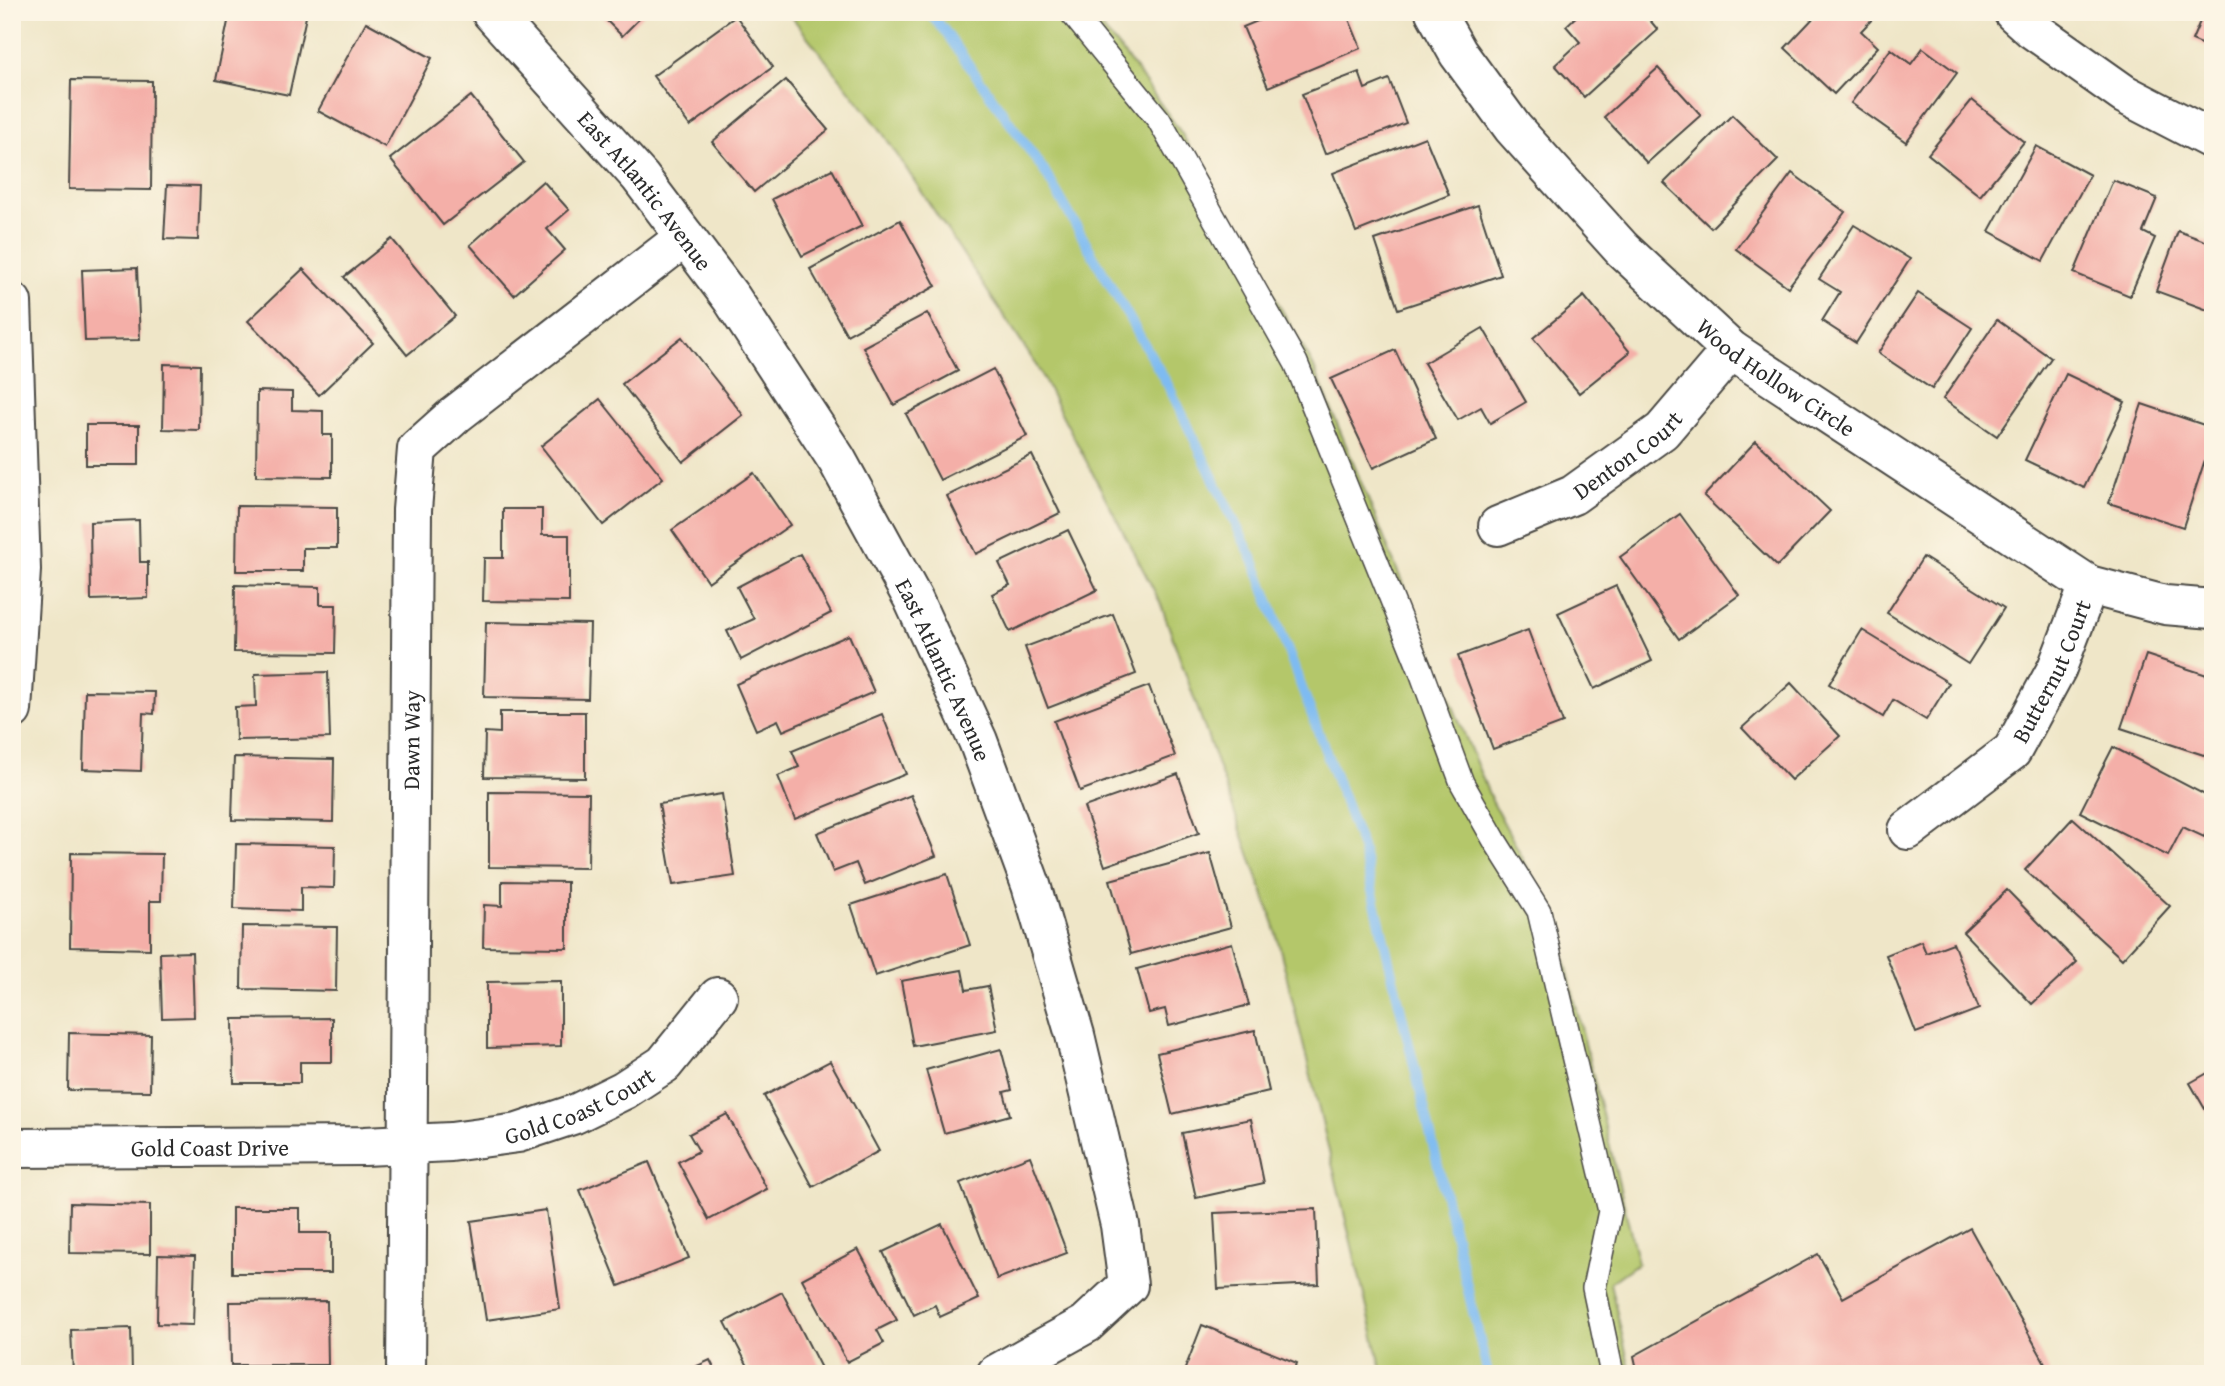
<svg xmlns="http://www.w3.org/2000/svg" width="2225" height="1386" font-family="'Gentium Book Plus',serif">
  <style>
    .green { fill: #b4c76b; stroke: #70794b; stroke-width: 2 }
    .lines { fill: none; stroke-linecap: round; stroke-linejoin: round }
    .stream { stroke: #7ebbf1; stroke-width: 10 }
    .building { fill: #f4afa8 }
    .service-casing { stroke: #484743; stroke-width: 26 }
    .minor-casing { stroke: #484743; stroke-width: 42 }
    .service { stroke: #fff; stroke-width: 23 }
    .minor { stroke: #fff; stroke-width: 38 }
    .labels { text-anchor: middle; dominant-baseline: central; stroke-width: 5; stroke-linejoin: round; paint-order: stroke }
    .street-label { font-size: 23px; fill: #2b2b2b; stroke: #fcf5e5 }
  </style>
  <rect width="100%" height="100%" fill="#fcf5e5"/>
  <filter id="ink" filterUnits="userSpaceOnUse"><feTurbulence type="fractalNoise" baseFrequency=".0143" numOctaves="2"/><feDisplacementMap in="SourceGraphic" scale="14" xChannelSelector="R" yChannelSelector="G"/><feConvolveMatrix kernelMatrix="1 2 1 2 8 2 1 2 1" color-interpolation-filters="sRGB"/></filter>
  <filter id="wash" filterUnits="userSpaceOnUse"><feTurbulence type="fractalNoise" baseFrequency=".00686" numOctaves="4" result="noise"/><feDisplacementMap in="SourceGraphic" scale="28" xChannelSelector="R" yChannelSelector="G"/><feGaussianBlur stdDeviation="1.57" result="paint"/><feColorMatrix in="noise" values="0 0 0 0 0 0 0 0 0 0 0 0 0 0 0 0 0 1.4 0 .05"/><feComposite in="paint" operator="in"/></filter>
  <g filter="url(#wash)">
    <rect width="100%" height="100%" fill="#efe6c8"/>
    <!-- green -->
    <path class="green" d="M788 12H1089L1132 64 1182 134 1313 365 1491 799 1555 919 1638 1263 1610 1283 1631 1374H1383L1274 924 1160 602 1035 363 880 129Z"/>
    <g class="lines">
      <!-- stream -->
      <path class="stream" d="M928 12 944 30 1045 172 1169 387 1256 566 1362 848 1488 1374"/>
    </g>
    <g id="blocks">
      <!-- building -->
      <g class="building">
        <path d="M230 12H307L289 95 216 80Z"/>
        <path d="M598 12H646L622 36Z"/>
        <path d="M1279 12H1346L1361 48 1268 87 1243 27Z"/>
        <path d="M1581 12H1643L1658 30 1584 97 1555 65 1580 42 1566 26Z"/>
        <path d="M1819 12H1879L1861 31 1878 47 1834 94 1785 48Z"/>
        <path d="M2204 12H2213V49L2192 40Z"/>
        <path d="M736 16 773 67 690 126 653 76Z"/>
        <path d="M366 22 432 58 385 147 318 111Z"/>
        <path d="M1923 48 1957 73 1906 142 1851 103 1891 49 1911 64Z"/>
        <path d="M1658 68 1701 115 1647 163 1604 117Z"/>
        <path d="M1359 72 1365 89 1389 79 1406 123 1325 154 1302 94Z"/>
        <path d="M71 80 152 81 151 190 69 189Z"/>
        <path d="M786 80 828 130 754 192 712 142Z"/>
        <path d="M471 96 524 162 443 225 390 159Z"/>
        <path d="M1972 100 2024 142 1980 196 1928 154Z"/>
        <path d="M1732 115 1778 160 1711 228 1664 183Z"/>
        <path d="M1425 137 1449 195 1356 232 1333 173Z"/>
        <path d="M2036 146 2090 175 2043 261 1989 231Z"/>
        <path d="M832 169 862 226 802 256 772 199Z"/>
        <path d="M1792 173 1845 212 1788 287 1736 249Z"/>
        <path d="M2113 180 2157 198 2143 232 2155 238 2130 296 2074 273Z"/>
        <path d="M543 181 569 210 547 229 565 250 514 295 470 245Z"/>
        <path d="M167 185 200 186 198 240 164 239Z"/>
        <path d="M1478 205 1501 275 1398 309 1375 240Z"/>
        <path d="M900 220 936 286 847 335 810 269Z"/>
        <path d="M1854 225 1910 259 1856 343 1822 321 1840 292 1819 279Z"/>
        <path d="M2178 231 2213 244V312L2156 291Z"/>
        <path d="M392 239 455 316 407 355 344 277Z"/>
        <path d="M137 268 140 340 85 341 82 270Z"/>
        <path d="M303 269 373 343 319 395 248 321Z"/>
        <path d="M1918 293 1972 328 1932 389 1878 353Z"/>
        <path d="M1584 296 1630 352 1579 393 1533 338Z"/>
        <path d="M927 313 958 371 894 405 863 347Z"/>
        <path d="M1997 320 2051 358 1997 436 1943 399Z"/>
        <path d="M1483 328 1526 402 1490 423 1481 407 1458 420 1424 363Z"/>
        <path d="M682 337 743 415 683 462 622 384Z"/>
        <path d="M1395 350 1436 439 1373 468 1331 379Z"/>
        <path d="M164 364 200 365 199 430 163 429Z"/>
        <path d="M993 369 1027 436 940 480 906 414Z"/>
        <path d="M2066 374 2125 402 2084 488 2025 460Z"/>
        <path d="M257 391 292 392V410L323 411V435H332V477L256 476Z"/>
        <path d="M600 399 663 478 603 525 541 446Z"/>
        <path d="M2142 404 2213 428V435L2183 527 2109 503Z"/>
        <rect x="86" y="425" width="53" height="40"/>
        <path d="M1756 441 1830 511 1777 566 1704 496Z"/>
        <path d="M1032 455 1060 513 976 554 947 496Z"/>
        <path d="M754 473 790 525 708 582 672 530Z"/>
        <path d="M237 506 337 507V548H303V571H236Z"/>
        <path d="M503 509H542V535H569V602L483 601 484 558H503Z"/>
        <path d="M1680 514 1739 595 1679 639 1620 557Z"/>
        <path d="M139 520 140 562H148V598L91 600 90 522Z"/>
        <path d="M1068 530 1097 590 1010 632 992 594 1010 585 999 563Z"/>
        <path d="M800 554 831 613 741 660 727 631 754 619 737 587Z"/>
        <path d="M1923 557 2004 608 1968 664 1887 613Z"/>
        <path d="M235 585 320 587V605H336L335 653 234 652Z"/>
        <path d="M1616 586 1652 661 1594 689 1558 613Z"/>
        <path d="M1113 614 1136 674 1048 708 1025 647Z"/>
        <path d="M486 622 590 624 588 699 484 697Z"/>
        <path d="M1528 630 1563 723 1493 749 1458 656Z"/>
        <path d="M1862 630 1949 683 1926 720 1893 700 1883 717 1829 684Z"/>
        <path d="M849 635 874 692 783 731 778 720 756 730 736 684Z"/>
        <path d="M2146 655 2213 677V758L2121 728Z"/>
        <path d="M328 672 330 738 236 740 235 707 256 706 255 674Z"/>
        <path d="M1791 683 1840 736 1791 780 1742 728Z"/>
        <path d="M1149 686 1175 756 1080 791 1054 721Z"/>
        <path d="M85 691 155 692 154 714 143 713 141 771 83 769Z"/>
        <path d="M500 712H585V778L484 777 485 732 500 733Z"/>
        <path d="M882 714 906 774 795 819 778 776 799 767 792 751Z"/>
        <path d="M2113 747 2213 799V819L2204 837 2183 827 2168 856 2080 812Z"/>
        <path d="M234 757 334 759 333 822 232 820Z"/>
        <path d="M1178 774 1199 833 1105 866 1084 807Z"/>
        <path d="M489 792 589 793 588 868 489 867Z"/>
        <path d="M722 794 735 876 673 885 659 804Z"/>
        <path d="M911 795 936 856 865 885 856 863 833 872 817 833Z"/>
        <path d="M2073 818 2170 906 2122 959 2025 870Z"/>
        <path d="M236 844 335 846 334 888 301 887V911L234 909Z"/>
        <path d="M71 853 162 854 161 901H150V949L70 947Z"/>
        <path d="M1210 853 1231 927 1131 954 1110 880Z"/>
        <path d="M947 874 970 945 875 976 851 905Z"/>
        <path d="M502 881 567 882V948L483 947 484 905 502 906Z"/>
        <path d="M2007 890 2077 962 2032 1004 1963 932Z"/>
        <path d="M242 926 337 927 336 991 241 989Z"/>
        <path d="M1921 941 1926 953 1953 943 1979 1009 1916 1033 1886 955Z"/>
        <path d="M1232 943 1249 1005 1169 1026 1165 1009 1149 1013 1137 969Z"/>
        <path d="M192 952 194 1017 162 1018 160 953Z"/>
        <path d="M962 970 966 990 988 986 997 1030 913 1046 901 981Z"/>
        <path d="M561 981V1046L487 1048V982Z"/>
        <path d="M332 1018V1062H300V1083H234L233 1019Z"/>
        <path d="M1255 1030 1269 1091 1172 1114 1157 1053Z"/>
        <path d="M69 1033 151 1035 150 1091 68 1090Z"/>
        <path d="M1001 1049 1012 1090 1004 1092 1010 1115 944 1133 926 1070Z"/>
        <path d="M830 1061 879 1151 813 1187 764 1096Z"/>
        <path d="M2213 1070V1123L2190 1083Z"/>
        <path d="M727 1114 767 1189 709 1220 678 1162 699 1151 689 1134Z"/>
        <path d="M1251 1119 1264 1183 1196 1198 1182 1133Z"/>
        <path d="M1030 1156 1067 1253 997 1279 960 1183Z"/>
        <path d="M649 1162 689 1258 619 1286 580 1190Z"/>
        <path d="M70 1203 150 1205V1254L69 1253Z"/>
        <path d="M232 1208H300V1233H331V1273H232Z"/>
        <path d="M1316 1209 1319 1284 1218 1289 1214 1213Z"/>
        <path d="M546 1210 560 1309 486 1320 471 1221Z"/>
        <path d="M942 1224 979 1299 940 1317 935 1305 914 1315 883 1252Z"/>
        <path d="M1970 1228 2050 1372 2048 1374H1638L1634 1356 1818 1254 1843 1298Z"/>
        <path d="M858 1249 897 1320 877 1330 884 1343 847 1362 802 1279Z"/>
        <path d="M158 1255 195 1256 193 1325 157 1324Z"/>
        <path d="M782 1292 824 1374H752L725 1322Z"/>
        <path d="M327 1301 328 1365H231L230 1302Z"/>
        <path d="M1202 1325 1297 1363 1293 1374H1183Z"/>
        <path d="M131 1328 132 1374H73L71 1330Z"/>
        <path d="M710 1360 717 1374H680Z"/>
      </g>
    </g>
  </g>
  <g filter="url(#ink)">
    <use href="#blocks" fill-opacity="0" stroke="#484743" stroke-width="2"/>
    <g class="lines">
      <defs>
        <path id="service" d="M1071 12 1159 120 1296 363 1420 669 1462 783 1495 841 1539 911 1610 1211 1594 1288 1612 1374"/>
        <g id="minor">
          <path id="s1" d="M491 12 640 177 732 299 837 460 913 599 978 741 1031 885 1075 1035 1120 1225 1128 1285 1086 1324 996 1374"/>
          <path id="s2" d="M1435 12 1458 53 1513 128 1622 249 1731 350 2089 585 2165 605 2213 609"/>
          <path d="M2013 12 2032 29 2124 94 2213 140"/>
          <path d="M12 302 21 570 12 710"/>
          <path id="s3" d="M1498 526 1573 495 1662 431 1731 350"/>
          <path id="s4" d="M1908 830 2012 751 2057 668 2089 585"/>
          <path id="s5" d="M12 1148 364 1146 451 1142 518 1133 575 1114 624 1090 664 1064 718 997"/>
          <path id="s6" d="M406 1374 412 510 417 449 455 415 685 237"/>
        </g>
      </defs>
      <!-- service casing -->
      <use href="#service" class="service-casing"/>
      <!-- minor casing -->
      <use href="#minor" class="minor-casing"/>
      <!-- service -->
      <use href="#service" class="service"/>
      <!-- minor -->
      <use href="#minor" class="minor"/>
    </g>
  </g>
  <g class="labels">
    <!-- street labels -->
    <g class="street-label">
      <text stroke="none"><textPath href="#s1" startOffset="236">East Atlantic Avenue</textPath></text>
      <text stroke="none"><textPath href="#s2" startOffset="504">Wood Hollow Circle</textPath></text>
      <text stroke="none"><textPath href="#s3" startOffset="149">Denton Court</textPath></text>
      <text stroke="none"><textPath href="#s4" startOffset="220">Butternut Court</textPath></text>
      <text stroke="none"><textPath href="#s1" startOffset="803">East Atlantic Avenue</textPath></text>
      <text stroke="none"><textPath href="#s6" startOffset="634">Dawn Way</textPath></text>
      <text stroke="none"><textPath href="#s5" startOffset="574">Gold Coast Court</textPath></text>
      <text stroke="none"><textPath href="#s5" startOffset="198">Gold Coast Drive</textPath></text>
    </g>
  </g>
  <!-- margin -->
  <rect width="2225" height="1386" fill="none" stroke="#fcf5e5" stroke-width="42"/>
</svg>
